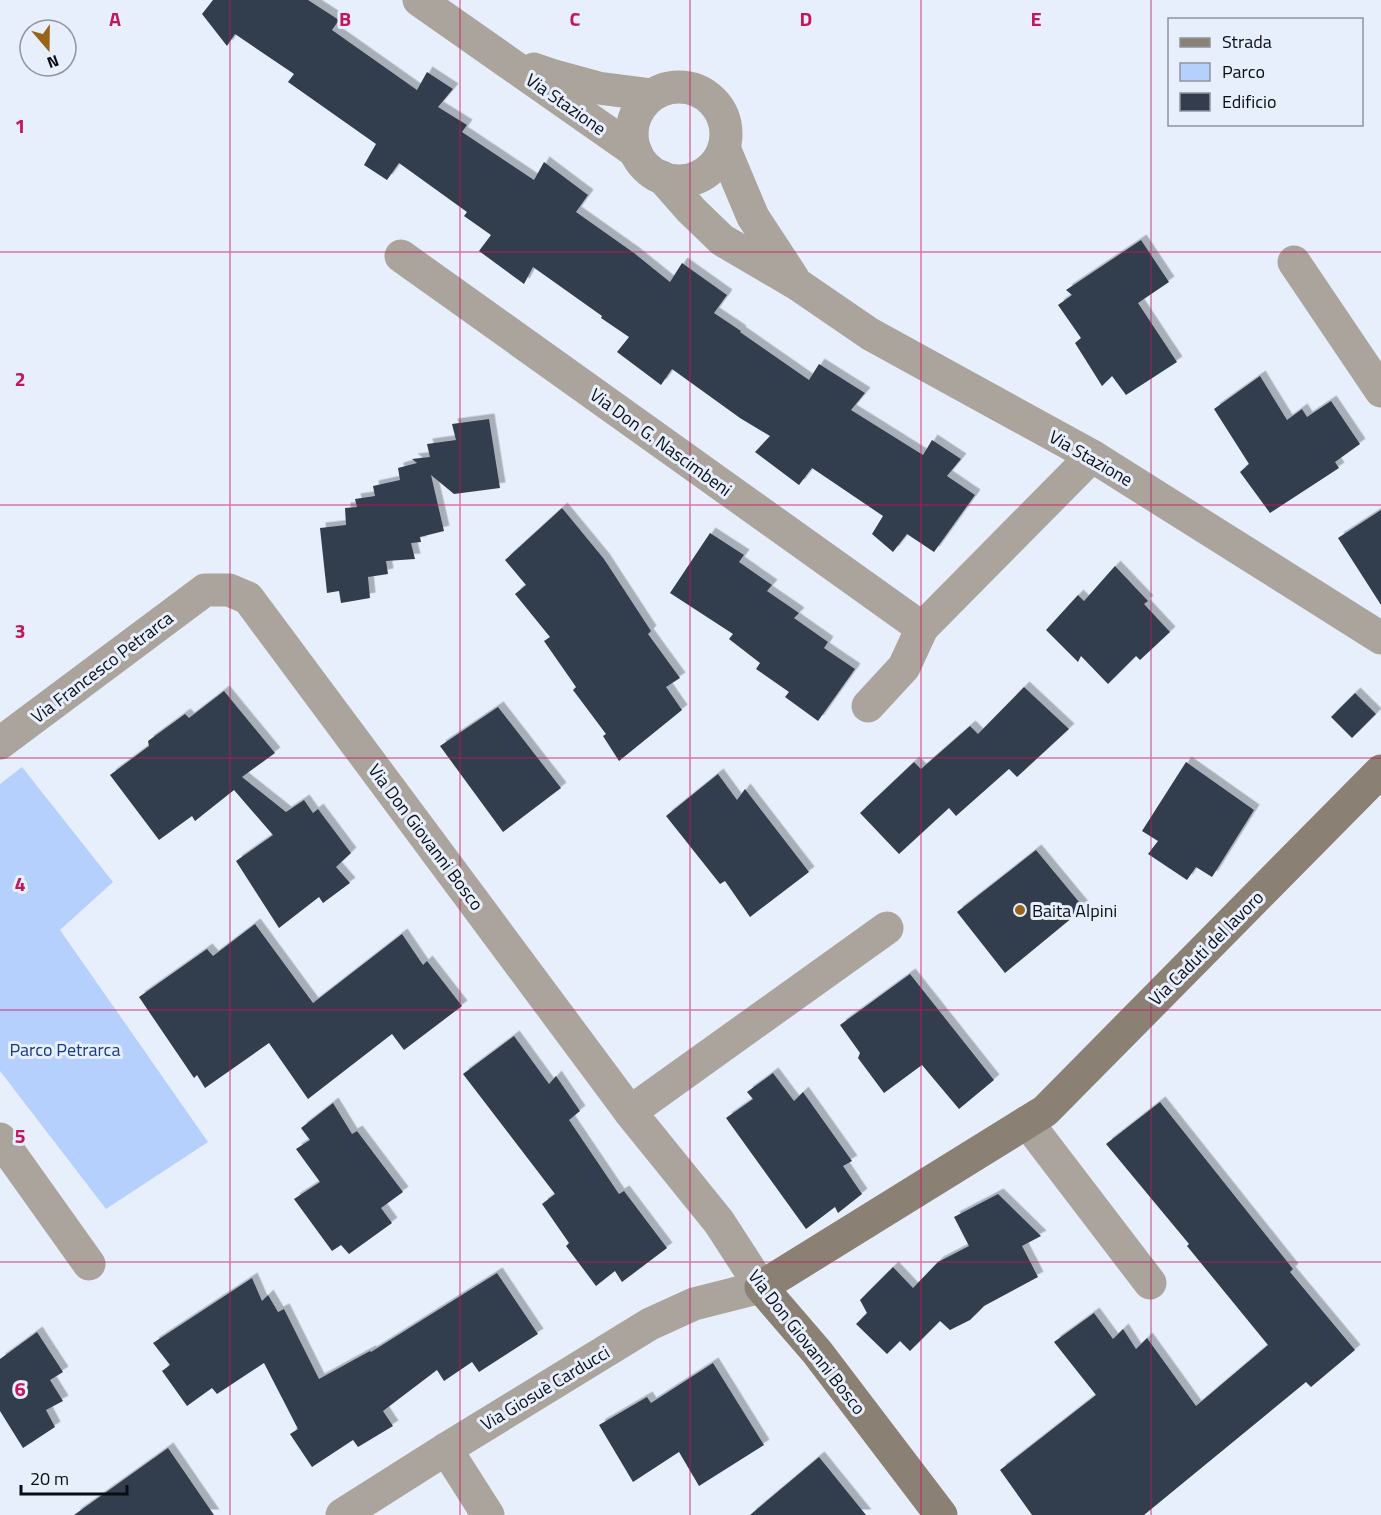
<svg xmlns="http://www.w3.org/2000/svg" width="1381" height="1515" font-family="'Titillium Web',sans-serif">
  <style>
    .green { fill: #b6d0fe }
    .building { fill: #333d4e; filter: url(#shadow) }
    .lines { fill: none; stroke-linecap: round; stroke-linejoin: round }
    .minor { stroke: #aba49c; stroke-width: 33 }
    .tertiary { stroke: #aba49c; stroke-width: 33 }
    .secondary { stroke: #8b8074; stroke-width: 33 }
    .grid { fill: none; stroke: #c2185b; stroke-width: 1.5; stroke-opacity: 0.55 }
    .poi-dot { fill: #976419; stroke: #e7effc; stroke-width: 2 }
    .labels { text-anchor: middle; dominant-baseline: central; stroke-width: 6; stroke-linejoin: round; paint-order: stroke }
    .street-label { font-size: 18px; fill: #090d14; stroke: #e7effc }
    .poi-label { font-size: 18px; fill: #090d14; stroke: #e7effc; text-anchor: start }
    .park-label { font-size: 18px; fill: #133a83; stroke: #e7effc }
    .grid-label { font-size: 20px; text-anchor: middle; font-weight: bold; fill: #c2185b; stroke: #e7effc; stroke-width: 6; stroke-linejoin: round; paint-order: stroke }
  </style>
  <defs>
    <filter id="shadow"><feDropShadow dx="5.5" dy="-5.5" stdDeviation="0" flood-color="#0004"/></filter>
  </defs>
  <rect width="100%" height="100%" fill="#e7effc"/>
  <!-- green -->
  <path class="green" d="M22 767 113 882 60 930 208 1142 106 1209 0 1071V784Z"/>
  <!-- building -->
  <g class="building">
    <path d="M213 0H308L339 20 332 30 417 90 427 72 453 89 438 107 467 125 462 132 534 180 544 162 588 195 576 212 634 253 670 282 682 263 727 295 714 313 741 331 740 332 809 380 819 364 865 393 851 410 923 455 932 440 961 459 947 476 975 495 934 552 907 534 893 552 872 534 883 516 812 468 799 485 755 452 770 436 740 418 672 369 661 385 617 352 629 337 601 318 602 316 533 267 524 284 479 251 491 235 464 216 467 212 399 163 387 180 364 165 376 144 288 82 294 74 235 34 227 46 202 14Z"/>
    <path d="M1141 240 1169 282 1138 303 1177 362 1126 395 1112 376 1102 386 1075 343 1081 338 1058 305 1072 295 1066 290Z"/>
    <path d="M1260 376 1287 420 1302 409 1307 417 1331 401 1360 444 1335 462 1339 468 1270 513 1240 472 1249 464 1214 409Z"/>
    <path d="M489 419 500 488 454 494 431 475 444 531 420 537 421 542 411 543 415 559 386 561 388 574 368 577 370 598 341 603 339 591 327 593 320 528 346 525 345 508 357 507 355 499 375 496 373 486 400 480 398 468 417 463 412 459 430 457 427 444 456 440 452 424Z"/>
    <path d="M562 508 604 559 651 631 648 634 680 678 666 687 682 710 619 761 603 736 606 734 573 690 576 687 544 641 550 637 515 594 526 585 505 560Z"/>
    <path d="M1381 510V605L1338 538Z"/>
    <path d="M710 533 744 555 739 562 772 585 767 591 799 613 794 618 828 642 824 648 855 669 818 721 785 697 789 692 756 669 760 663 729 639 733 634 670 593Z"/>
    <path d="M1115 566 1148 601 1144 604 1170 632 1140 660 1136 656 1108 684 1081 656 1078 662 1046 630 1078 595 1084 601Z"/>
    <path d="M1024 687 1069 729 1017 777 1009 769 956 816 949 808 899 854 860 813 914 762 921 769 970 726 978 734Z"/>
    <path d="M224 691 275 753 242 777 286 812 304 800 313 813 318 809 351 853 336 867 350 883 323 903 319 897 279 928 236 861 273 835 234 790 195 821 192 816 159 840 110 775 149 746 148 741 185 714 189 718Z"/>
    <path d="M1355 693 1376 714 1352 738 1331 717Z"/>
    <path d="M498 707 561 788 503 832 440 746Z"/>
    <path d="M1186 762 1254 810 1212 877 1196 867 1187 880 1148 854 1158 841 1142 831Z"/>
    <path d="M718 774 737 800 745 789 809 872 750 917 725 881 720 884 666 816Z"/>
    <path d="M1036 850 1084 908 1005 973 957 912Z"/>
    <path d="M255 924 313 1003 402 934 423 965 427 961 462 1006 404 1050 392 1034 308 1099 269 1043 205 1088 197 1075 194 1078 139 997 207 949 213 956Z"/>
    <path d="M910 974 994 1080 959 1109 922 1065 884 1093 858 1058 860 1053 840 1025Z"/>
    <path d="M514 1036 549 1084 556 1076 580 1111 569 1120 619 1194 624 1191 667 1248 622 1282 615 1271 596 1286 566 1246 569 1243 542 1204 555 1194 463 1074Z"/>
    <path d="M773 1073 794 1101 803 1092 852 1161 843 1166 862 1194 838 1213 835 1207 806 1229 726 1118 753 1099 747 1092Z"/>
    <path d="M1160 1102 1293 1269 1290 1272 1355 1350 1311 1387 1306 1382 1144 1515H1032L1000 1470 1096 1395 1054 1342 1094 1313 1113 1339 1123 1329 1136 1349 1147 1338 1196 1406 1268 1345 1187 1246 1189 1244 1106 1144Z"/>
    <path d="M333 1103 352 1134 357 1131 403 1192 381 1208 392 1223 349 1254 341 1245 332 1251 294 1199 320 1182 296 1149 310 1140 301 1128Z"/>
    <path d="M998 1194 1041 1236 1022 1246 1038 1277 984 1306 970 1320 950 1330 940 1321 910 1351 900 1341 887 1354 856 1324 867 1313 860 1300 893 1267 913 1288 938 1262 969 1246 954 1217Z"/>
    <path d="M497 1273 538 1334 479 1372 472 1362 444 1381 437 1370 383 1411 393 1426 358 1447 353 1440 312 1467 290 1434 298 1429 264 1363 217 1394 212 1388 187 1406 162 1371 170 1365 153 1343 252 1278 262 1301 268 1295 278 1312 284 1309 319 1379 370 1351 371 1352Z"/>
    <path d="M37 1332 63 1372 50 1380 63 1401 46 1410 55 1427 23 1448 0 1411V1359Z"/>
    <path d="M713 1363 764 1445 699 1486 679 1452 633 1482 599 1425 647 1397 651 1403Z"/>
    <path d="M168 1448 214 1515H74Z"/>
    <path d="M819 1457 866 1515H750Z"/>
  </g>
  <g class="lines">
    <!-- minor -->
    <g class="minor">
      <path d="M401 256 922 628 1092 456"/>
      <path d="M1294 262 1381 391"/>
      <path d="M868 706 904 667 922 628"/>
      <path d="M0 743 205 590H229L248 598 630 1112 719 1222 761 1287 694 1304 650 1324 446 1449 342 1515"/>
      <path d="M630 1112 887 928"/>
      <path d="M1027 1122 1150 1283"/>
      <path d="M0 1139 89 1264"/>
      <path d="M446 1449 488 1515"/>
    </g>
    <!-- tertiary -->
    <g class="tertiary">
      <path d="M419 0 636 152"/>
      <path d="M534 69 554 76 598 88 652 95"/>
      <circle cx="679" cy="134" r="47"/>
      <path d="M724 148 753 217 793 278"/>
      <path d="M662 177 691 210 722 240 797 284 870 334 1092 456 1381 638"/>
    </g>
    <!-- secondary -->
    <path class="secondary" d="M941 1515 817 1352 761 1287 1045 1111 1381 771"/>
  </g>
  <!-- grid -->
  <path class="grid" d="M230 0V1515M460 0V1515M690 0V1515M921 0V1515M1151 0V1515M0 252H1381M0 505H1381M0 758H1381M0 1010H1381M0 1262H1381"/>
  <!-- markers -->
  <circle class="poi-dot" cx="1020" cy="910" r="6"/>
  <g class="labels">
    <!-- street labels -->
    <g class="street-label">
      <text transform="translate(566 104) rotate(35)">Via Stazione</text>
      <text transform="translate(661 442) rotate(36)">Via Don G. Nascimbeni</text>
      <text transform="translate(1091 458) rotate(30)">Via Stazione</text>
      <text transform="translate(102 667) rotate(-37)">Via Francesco Petrarca</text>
      <text transform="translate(426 837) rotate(53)">Via Don Giovanni Bosco</text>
      <text transform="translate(1206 948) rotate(-45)">Via Caduti del lavoro</text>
      <text transform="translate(807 1342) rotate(52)">Via Don Giovanni Bosco</text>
      <text transform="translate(545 1388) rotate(-31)">Via Giosuè Carducci</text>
    </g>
    <!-- poi labels -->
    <g class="poi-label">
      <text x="1032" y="910">Baita Alpini</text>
    </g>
    <!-- park labels -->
    <g class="park-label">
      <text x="65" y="1049">Parco Petrarca</text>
    </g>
  </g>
  <g class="grid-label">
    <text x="115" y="26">A</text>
    <text x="345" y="26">B</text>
    <text x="575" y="26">C</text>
    <text x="806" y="26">D</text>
    <text x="1036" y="26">E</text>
    <text x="20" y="133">1</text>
    <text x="20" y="386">2</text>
    <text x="20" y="638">3</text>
    <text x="20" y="891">4</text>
    <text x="20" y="1143">5</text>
    <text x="20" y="1396">6</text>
  </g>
  <!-- legend -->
  <rect x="1168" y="18" width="195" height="108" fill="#e7effc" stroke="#8e959f" stroke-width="1.5"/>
  <rect x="1180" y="38" width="30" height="9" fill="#8b8074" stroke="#8e959f" stroke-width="1.5"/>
  <text x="1222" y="48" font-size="18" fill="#090d14">Strada</text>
  <rect x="1180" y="63" width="30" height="18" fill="#b6d0fe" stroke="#8e959f" stroke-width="1.5"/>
  <text x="1222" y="78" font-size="18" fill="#090d14">Parco</text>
  <rect x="1180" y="93" width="30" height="18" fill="#333d4e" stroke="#8e959f" stroke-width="1.5"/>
  <text x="1222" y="108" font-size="18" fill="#090d14">Edificio</text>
  <!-- north arrow -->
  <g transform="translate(48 48) rotate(160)"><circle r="28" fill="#e7effc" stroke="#8e959f" stroke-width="1.5"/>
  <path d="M0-4.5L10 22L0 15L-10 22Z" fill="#976419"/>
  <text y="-9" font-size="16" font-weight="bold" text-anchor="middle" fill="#090d14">N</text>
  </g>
  <!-- scale -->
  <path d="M21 1485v9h106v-9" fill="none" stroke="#090d14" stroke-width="3"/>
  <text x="30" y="1485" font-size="18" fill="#090d14" stroke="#e7effc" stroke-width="4.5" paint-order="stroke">20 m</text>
</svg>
